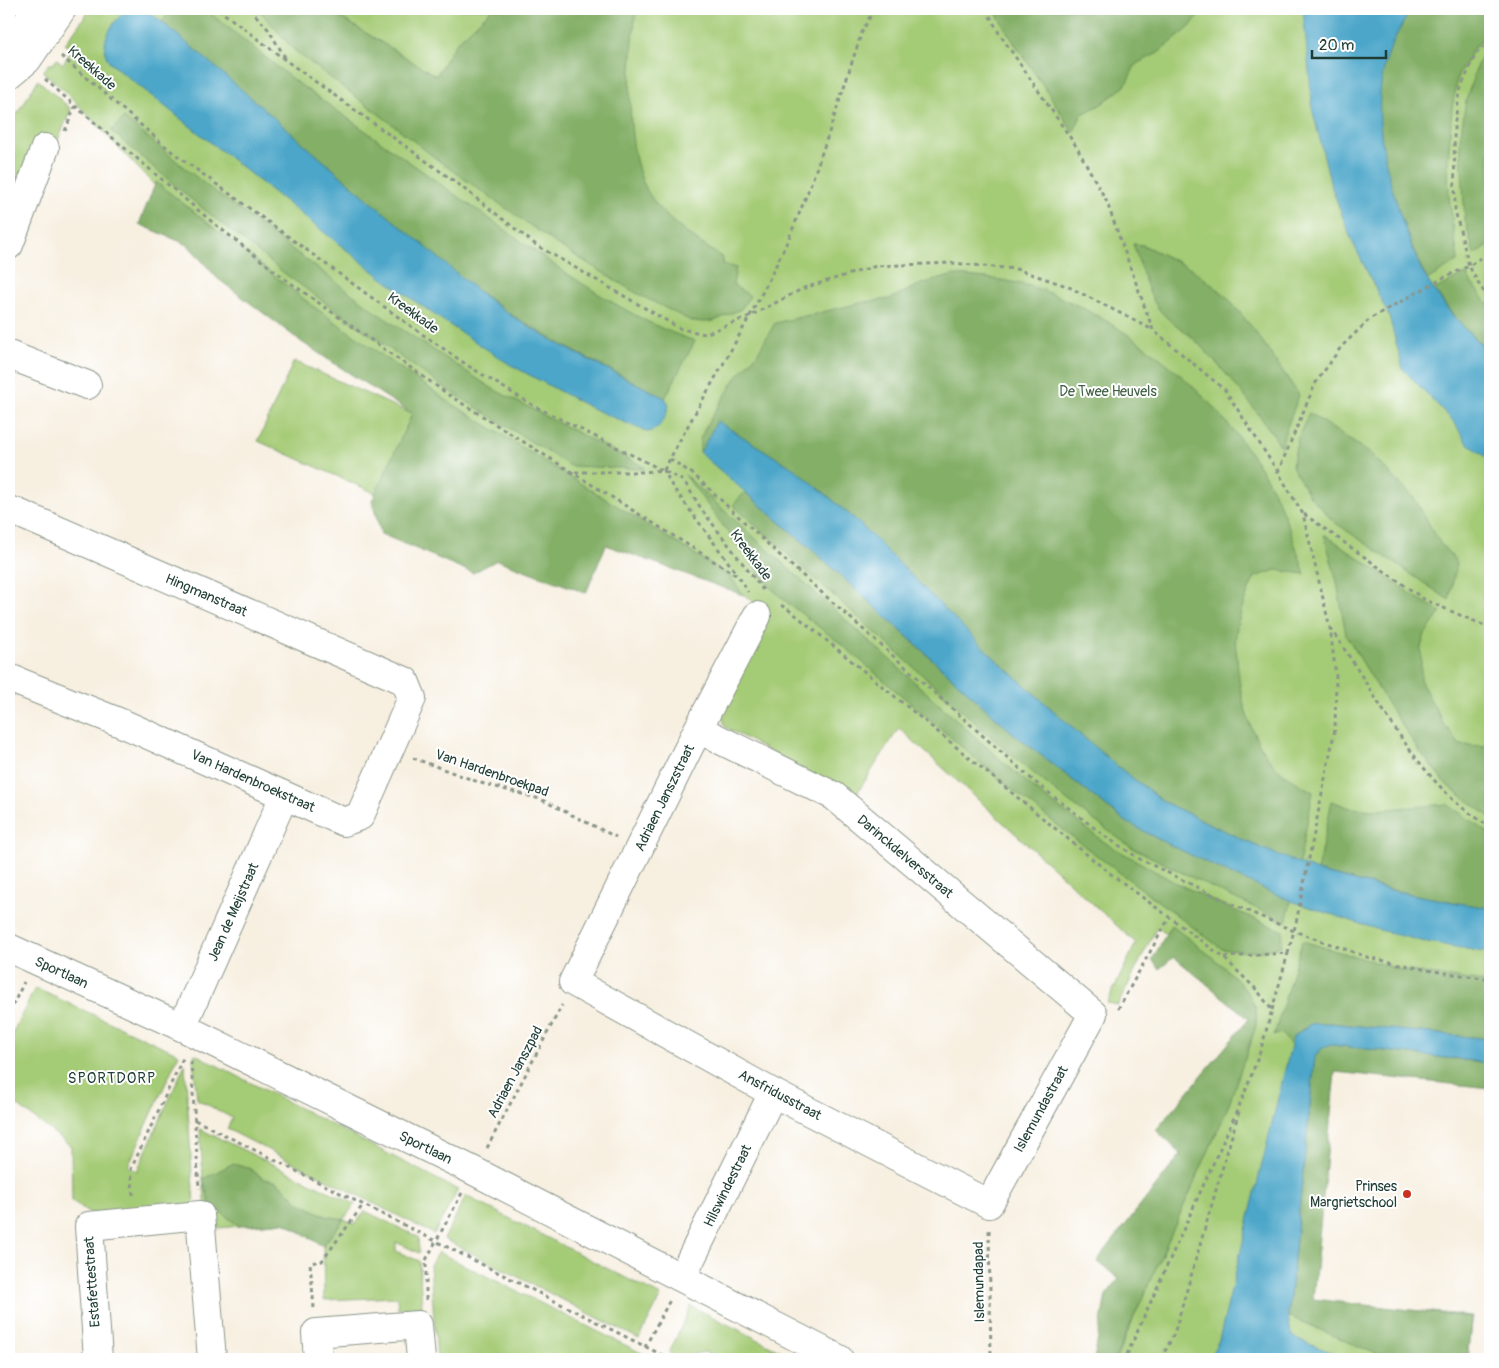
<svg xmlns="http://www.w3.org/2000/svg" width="1499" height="1368" font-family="Pangolin,sans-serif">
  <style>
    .green { fill: #a4cb75; stroke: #628454 }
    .forest { fill: #83af66; stroke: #51764d }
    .water { fill: #4ba6c9; stroke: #35727e }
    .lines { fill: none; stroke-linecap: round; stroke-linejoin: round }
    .minor-casing { stroke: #8b968a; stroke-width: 30 }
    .path { stroke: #8b968a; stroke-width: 3; stroke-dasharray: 4 4; stroke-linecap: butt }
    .minor { stroke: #fff; stroke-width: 28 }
    .poi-dot { fill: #c8321e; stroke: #fff; stroke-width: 2 }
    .labels { text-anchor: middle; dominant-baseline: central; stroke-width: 4; stroke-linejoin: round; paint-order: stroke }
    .street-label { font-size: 14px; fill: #1f3d34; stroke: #fff }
    .park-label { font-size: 14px; fill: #406044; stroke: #fff }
    .poi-label { font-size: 14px; fill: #1f3d34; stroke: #fff; text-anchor: end }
    .neighbourhood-label { font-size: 15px; letter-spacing: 1px; fill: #1f3d34; stroke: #fff }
  </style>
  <rect width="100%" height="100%" fill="#fff"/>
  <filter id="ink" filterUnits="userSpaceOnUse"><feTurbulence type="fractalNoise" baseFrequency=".02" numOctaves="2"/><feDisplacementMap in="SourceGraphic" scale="10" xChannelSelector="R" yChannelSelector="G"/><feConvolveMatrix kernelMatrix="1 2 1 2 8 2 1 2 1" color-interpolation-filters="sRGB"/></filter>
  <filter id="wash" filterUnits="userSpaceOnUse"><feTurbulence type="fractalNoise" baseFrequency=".0096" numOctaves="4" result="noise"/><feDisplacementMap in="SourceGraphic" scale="20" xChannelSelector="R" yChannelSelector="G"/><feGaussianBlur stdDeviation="1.12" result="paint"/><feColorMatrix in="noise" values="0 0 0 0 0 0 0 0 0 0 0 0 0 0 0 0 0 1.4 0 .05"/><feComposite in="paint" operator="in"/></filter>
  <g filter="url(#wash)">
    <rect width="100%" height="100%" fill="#f7efe0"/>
    <!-- green -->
    <g class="green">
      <path d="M90 9H1490V1075L1326 1059 1299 1299 1472 1316 1467 1359H1116L1251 1044 1255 1005 1157 927 1118 1005 1107 1003 1136 943 899 728 854 798 725 727 722 715 724 706 770 615 724 579 449 425 157 188 64 90 43 72 49 64H53L57 59 63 64 71 51 65 44Z"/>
      <path d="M38 80 71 109 56 145 9 216V127Z"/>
      <path d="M294 361 412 414 377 494 258 441Z"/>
      <path d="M35 988 179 1054 128 1166 137 1171 185 1064 194 1205 90 1213 72 1201 71 1146 17 1105 9 1106V1040Z"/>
      <path d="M195 1054 458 1190 434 1234 227 1129 232 1118 197 1099 193 1059Z"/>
      <path d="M200 1129 355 1204 344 1219 355 1224 365 1211 418 1237 419 1253 396 1242V1251L419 1261 422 1307 398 1309 397 1297 324 1300 323 1246 284 1222 208 1229 203 1179Z"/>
      <path d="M466 1196 661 1296 639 1339 444 1239Z"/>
      <path d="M438 1252 625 1345 654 1359H437L430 1265Z"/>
      <path d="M691 1306 797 1359H710L706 1352 694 1354 695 1359H680L669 1353Z"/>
    </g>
    <!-- forest -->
    <g class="forest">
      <path d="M171 9H205L295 81 563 271C604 298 648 326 695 341L665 398 562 345 510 314 466 282 368 200 162 22Z"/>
      <path d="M258 9H327L436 76 455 44 492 9H636C631 62 620 155 653 200 671 225 698 241 723 258V264L736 268 733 285 750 296 741 309 714 321 703 322 691 321 636 293 558 245 439 161 396 127 295 51Z"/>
      <path d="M994 9H1204L1189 28 1158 53 1136 64 1125 86 1100 105 1082 114 1073 133C1049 90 1017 52 994 9Z"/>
      <path d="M1414 9H1490V31L1473 49 1458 76 1452 108 1448 163 1449 197 1458 261 1427 280C1395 212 1357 109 1395 37 1400 28 1406 16 1414 9Z"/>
      <path d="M1490 46V244L1474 255 1465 219 1460 138 1466 101 1477 65Z"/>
      <path d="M124 118 206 185 383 317 493 389 644 467V469L570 466 439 384 288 276 192 200 111 131Z"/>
      <path d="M156 182 314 307 446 400 730 576 743 595 606 545 586 593 497 560 473 573 381 534 372 501 412 414 303 343 217 278 188 245 139 224Z"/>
      <path d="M1133 244 1143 245 1192 269 1225 295 1256 332 1299 395 1283 438 1282 448C1256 408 1226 372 1193 338 1180 326 1166 321 1156 305 1147 292 1139 260 1133 244Z"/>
      <path d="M955 275C989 278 1024 281 1055 295 1141 332 1219 398 1267 479 1284 509 1294 542 1305 574L1276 570 1255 577C1246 595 1239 614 1236 634 1235 642 1236 650 1237 657 1239 692 1247 729 1268 758 1279 773 1298 783 1313 792L1299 864 1254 845 1164 802 1117 766 1076 731 989 653 858 522 821 490 700 453V439L706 426 736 378 757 354 775 323 865 302 890 299 921 284Z"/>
      <path d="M1463 275H1467L1472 284 1490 306V352C1468 334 1451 313 1434 290Z"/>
      <path d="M1309 413 1371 454 1414 498 1440 543 1457 562 1449 600 1334 522 1309 495 1292 466 1298 438Z"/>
      <path d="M685 475 1002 761 1042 795 1087 829 1107 844 1174 882 1229 908 1283 931 1281 946C1262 954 1242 952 1222 949L1084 846 1010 788 840 643 785 601 766 583Z"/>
      <path d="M745 492 817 554 1014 734 1125 821 1158 839 1237 877 1291 901 1286 922 1223 893 1129 846 1065 799 1008 752 733 505Z"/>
      <path d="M1324 534 1414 596 1441 612 1425 634 1421 647V682L1443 723 1460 745 1490 746V817L1448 786 1420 752 1389 706 1346 635 1337 582Z"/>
      <path d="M1332 801 1350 808 1377 810 1447 804 1490 834V908C1431 900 1374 886 1317 871Z"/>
      <path d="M1171 925C1197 946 1246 978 1256 1010 1257 1015 1256 1021 1256 1026L1226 1112 1115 1359H1094L1106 1295 1119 1279 1097 1261 1181 1154 1156 1130 1249 1019 1174 957 1159 969 1152 960Z"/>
      <path d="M1302 941 1402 970 1490 983V1039L1329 1023C1312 1024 1296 1027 1291 1045L1281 1033 1274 1036Z"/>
      <path d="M1333 1045 1490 1063V1088L1335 1072 1313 1299 1471 1317 1467 1359H1412L1374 1353 1288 1316 1315 1057C1320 1049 1324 1046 1333 1045Z"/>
      <path d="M232 1164 249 1168 264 1179 275 1181 287 1190 298 1202 326 1216 344 1219 323 1246 284 1222 239 1226 210 1204 203 1179Z"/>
    </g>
    <!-- water -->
    <g class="water">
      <path d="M129 9H143L151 13C243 88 329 169 421 243 450 267 478 293 509 314 558 347 613 371 665 398L669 404C667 416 660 431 647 432L589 407 509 364 442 320 382 278 110 63C96 44 112 21 129 9Z"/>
      <path d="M1303 9H1414C1407 15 1402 25 1397 34 1365 94 1383 164 1404 225 1411 244 1417 264 1428 281 1445 308 1466 333 1490 352V460L1466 442 1454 422 1403 369 1389 316 1351 239 1331 185 1313 112Z"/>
      <path d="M717 421 796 470 821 490 858 522 989 653 1076 731 1117 766 1164 802 1254 845 1317 871 1390 890 1458 903 1490 908V953L1421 941 1376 929 1291 901 1237 877 1158 839 1125 821 1014 734 817 554 700 453Z"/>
      <path d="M1329 1023 1490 1039V1063L1333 1045C1324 1046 1320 1049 1315 1057L1288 1316 1291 1334 1298 1340 1350 1359H1213L1212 1353 1219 1340 1293 1037 1310 1024Z"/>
    </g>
  </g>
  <g filter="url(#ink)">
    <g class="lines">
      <defs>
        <g id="minor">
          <path d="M9 50 36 9"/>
          <path d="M9 75 27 60 62 9"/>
          <path d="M9 245 45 148"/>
          <path d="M9 355 87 385"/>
          <path id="s1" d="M9 510 18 513 405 681 412 698 360 816 344 822 126 725 9 678"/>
          <path id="s2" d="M698 729 834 796 1093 1014 989 1204 773 1093 573 982 698 729 757 616"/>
          <path id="s3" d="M9 948 182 1027 474 1171 839 1359"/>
          <path id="s4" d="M182 1027 284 796"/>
          <path id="s5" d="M682 1277 773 1093"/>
          <path d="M98 1359 89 1226 200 1215 212 1359"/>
          <path d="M318 1359 316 1333 418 1325 421 1359"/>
        </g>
      </defs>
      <!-- minor casing -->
      <use href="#minor" class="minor-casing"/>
      <!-- path -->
      <g class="path">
        <path d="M218 9 288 62 458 184 536 245 681 329 705 334 750 316 804 288 876 266 952 263 1016 269 1067 286 1153 330"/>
        <path d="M250 9 268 29 286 59"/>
        <path d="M986 9 999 33 1076 146 1106 200 1153 330 1225 390 1278 472"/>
        <path d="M1490 40 1476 54 1461 87 1454 126 1455 210 1469 266 1490 252"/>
        <path d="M61 56 171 151 412 327 470 367 534 406 684 481 702 510 763 590"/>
        <path d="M45 79 75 106 211 221 285 279 452 397 739 577 748 592"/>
        <path d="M65 131 75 106"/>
        <path d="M670 459 693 474 784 559 1035 782 1106 837 1140 859 1225 901 1294 931 1367 957 1432 971 1490 979"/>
        <path d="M664 470C700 401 743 334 777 263 813 190 836 109 862 32L874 9"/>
        <path d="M575 472H643L664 470 672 486 737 574"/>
        <path d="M1304 514 1425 600 1490 628"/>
        <path d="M781 605 792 612 1107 871 1223 957 1257 990 1272 1010 1261 1049 1244 1095 1125 1359"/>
        <path d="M1330 628C1372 687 1404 756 1459 805 1469 813 1480 820 1490 827"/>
        <path d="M413 758 481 783 540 799 616 837"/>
        <path d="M1224 957 1288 953 1296 923 1335 729 1336 676 1330 628 1303 514 1278 472 1315 384 1341 347 1371 318 1445 277 1469 266 1481 288 1490 298"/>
        <path d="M1118 1009 1169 918"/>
        <path d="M1272 1010 1288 953"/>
        <path d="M9 1013 24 982"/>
        <path d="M191 1061 199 1189"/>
        <path d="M195 1120 670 1359"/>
        <path d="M487 1148 562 1005"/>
        <path d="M133 1195 131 1169 184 1056"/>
        <path d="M989 1230 991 1359"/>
        <path d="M426 1300V1260L462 1193"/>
        <path d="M314 1308 310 1263 322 1261 363 1205"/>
        <path d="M645 1347 670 1300"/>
        <path d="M1161 1359 1174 1334 1240 1108"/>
      </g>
      <!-- minor -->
      <use href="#minor" class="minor"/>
    </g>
  </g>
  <!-- markers -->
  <circle class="poi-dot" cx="1407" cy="1194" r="5"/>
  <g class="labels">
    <!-- street labels -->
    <g class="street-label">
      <text transform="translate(92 68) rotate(41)">Kreekkade</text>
      <text transform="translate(413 313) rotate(36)">Kreekkade</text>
      <text transform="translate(751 555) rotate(53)">Kreekkade</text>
      <text stroke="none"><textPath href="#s1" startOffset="215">Hingmanstraat</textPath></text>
      <text transform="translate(492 773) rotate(19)">Van Hardenbroekpad</text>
      <text transform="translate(253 781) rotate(24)">Van Hardenbroekstraat</text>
      <text stroke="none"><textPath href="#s2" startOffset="1384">Adriaen Janszstraat</textPath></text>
      <text stroke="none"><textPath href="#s2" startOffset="245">Darinckdelversstraat</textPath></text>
      <text stroke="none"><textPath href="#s4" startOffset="126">Jean de Meijstraat</textPath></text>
      <text stroke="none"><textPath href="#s3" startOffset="58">Sportlaan</textPath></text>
      <text transform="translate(515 1072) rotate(-62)">Adriaen Janszpad</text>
      <text transform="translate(780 1095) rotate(28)">Ansfridusstraat</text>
      <text transform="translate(1041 1109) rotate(-61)">Islemundastraat</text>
      <text stroke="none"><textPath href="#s3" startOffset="462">Sportlaan</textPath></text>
      <text stroke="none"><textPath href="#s5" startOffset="102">Hilswindestraat</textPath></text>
      <text transform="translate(92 1282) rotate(-94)">Estafettestraat</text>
      <text transform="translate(979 1282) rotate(-91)">Islemundapad</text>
    </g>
    <!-- park labels -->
    <g class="park-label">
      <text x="1108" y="391">De Twee Heuvels</text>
    </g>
    <!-- poi labels -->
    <g class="poi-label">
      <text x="1397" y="1186">Prinses<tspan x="1397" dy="16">Margrietschool</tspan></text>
    </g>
    <!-- neighbourhood labels -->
    <g class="neighbourhood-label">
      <text x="112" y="1078">SPORTDORP</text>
    </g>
  </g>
  <!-- margin -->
  <rect width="1499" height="1368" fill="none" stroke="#fff" stroke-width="30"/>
  <!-- scale -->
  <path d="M1312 50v8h74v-8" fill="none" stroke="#1f3d34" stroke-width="2.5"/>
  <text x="1319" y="50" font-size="15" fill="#1f3d34" stroke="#ffffff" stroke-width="4" paint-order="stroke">20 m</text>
</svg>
